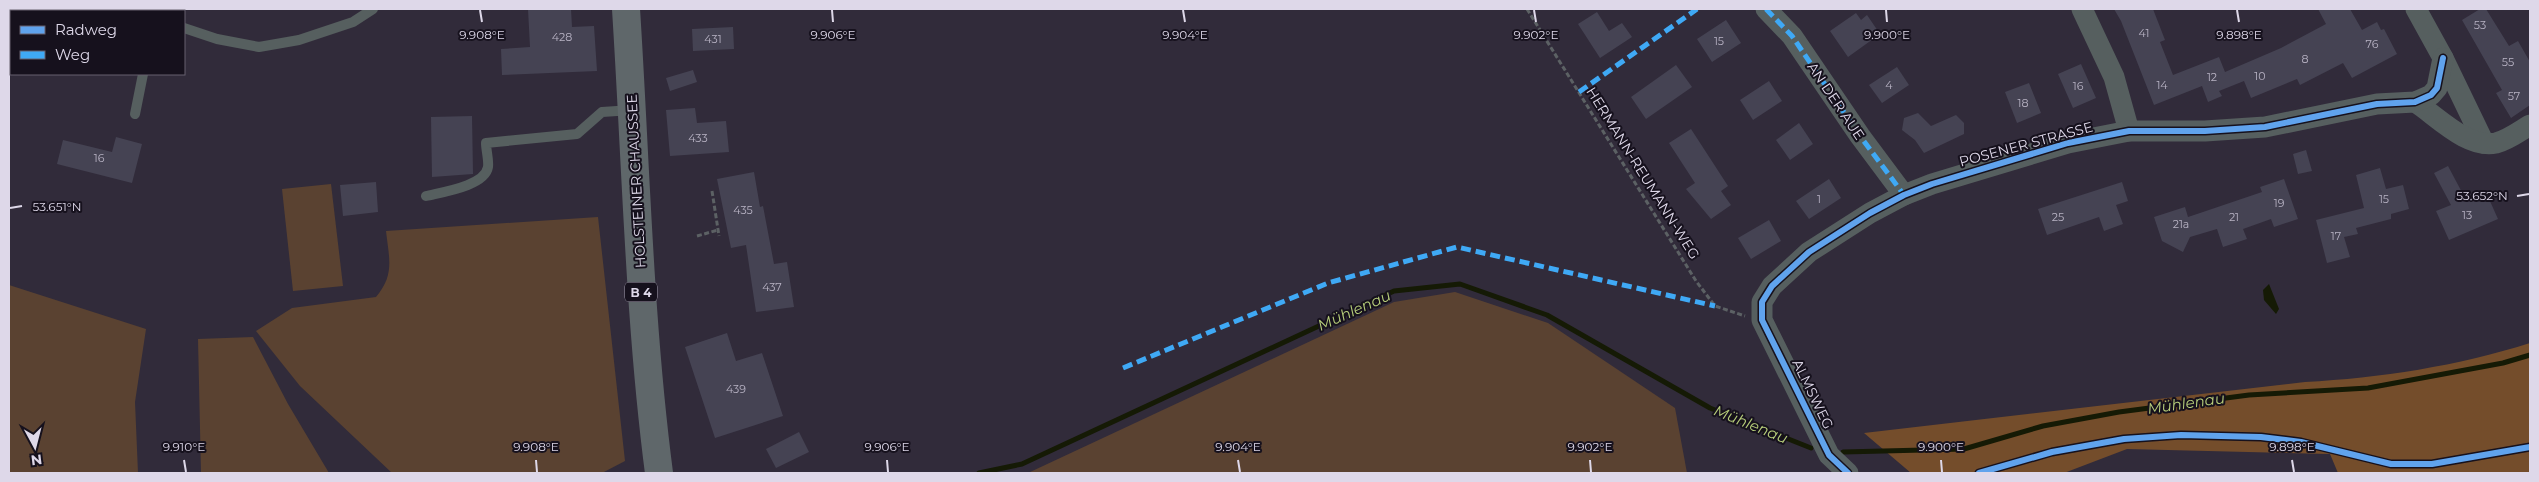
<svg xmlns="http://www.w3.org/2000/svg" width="2539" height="482" font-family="Montserrat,sans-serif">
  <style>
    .green { fill: #5a4231 }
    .forest { fill: #744d2b }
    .water { fill: #151a05 }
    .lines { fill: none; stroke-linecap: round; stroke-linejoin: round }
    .stream { stroke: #151a05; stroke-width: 5 }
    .building { fill: #454353 }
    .path { stroke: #5c6164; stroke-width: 3; stroke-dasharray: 5 2.5; stroke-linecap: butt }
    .lane { stroke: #565f5f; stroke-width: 10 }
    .street { stroke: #565f5f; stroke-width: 21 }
    .primary { stroke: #5f676a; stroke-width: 28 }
    .quiet { stroke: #3fa9f5; stroke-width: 5; stroke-dasharray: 10 5; stroke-linecap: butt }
    .cycleway-casing { stroke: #16111d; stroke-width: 9 }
    .cycleway { stroke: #60a3ed; stroke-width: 6 }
    .ticks { fill: none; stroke: #ded8e9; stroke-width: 2 }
    .labels { text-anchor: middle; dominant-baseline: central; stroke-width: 4; stroke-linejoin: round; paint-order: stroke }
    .number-label { font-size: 11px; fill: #b8b3c4 }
    .shield { fill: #16111d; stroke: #a29cac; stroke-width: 1 }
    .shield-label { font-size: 12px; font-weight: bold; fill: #ded8e9 }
    .street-label { font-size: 14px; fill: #ded8e9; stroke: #16111d }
    .water-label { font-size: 15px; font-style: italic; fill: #b8cf7b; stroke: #16111d }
    .ticks-label { font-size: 12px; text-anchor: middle; fill: #ded8e9; stroke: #16111d; stroke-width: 4; stroke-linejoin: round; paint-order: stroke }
  </style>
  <rect width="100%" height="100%" fill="#312b3a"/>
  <!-- green -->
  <g class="green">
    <path d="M331 184 343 286 293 291 282 189Z"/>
    <path d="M598 217 625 461 602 473H392L300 386 256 331 292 308 376 297C395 275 389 258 386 231Z"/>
    <path d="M9 285 146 329 135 402 138 473H9Z"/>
    <path d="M1455 292 1548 323 1675 408 1687 473H1028L1394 302Z"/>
    <path d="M253 337 288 404 329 473H201L198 339Z"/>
  </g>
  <!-- forest -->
  <path class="forest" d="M2530 343V473H2338L2330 454 2127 449 2064 473H1911L1864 433 2305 382C2380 378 2458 366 2530 343Z"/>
  <!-- water -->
  <path class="water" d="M2269 284 2279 309 2276 314 2264 300 2263 290Z"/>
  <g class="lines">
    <!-- stream -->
    <g class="stream">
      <path d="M1843 452 1964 449 2043 426 2119 412 2249 395 2368 388 2503 363 2530 355"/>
      <path d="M979 473 1022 464 1394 291 1460 284 1547 315 1710 408 1811 448"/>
    </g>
  </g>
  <!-- building -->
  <g class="building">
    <path d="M528 9H571L572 27 594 26 597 71 502 75 501 49 530 47Z"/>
    <path d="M2114 9H2153L2165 40 2160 42 2173 75 2219 57 2225 72 2281 48 2326 24 2318 9H2350L2362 30 2377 22 2381 30 2384 29 2397 54 2352 78 2343 63 2300 85 2297 79 2251 98 2244 81 2219 91 2222 96 2208 102 2202 86 2154 105 2121 21Z"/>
    <path d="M2480 9H2486L2509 46 2518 41 2530 62V105L2511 118 2496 93 2502 90 2462 20Z"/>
    <path d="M1597 12 1609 31 1622 23 1632 37 1600 58 1578 24Z"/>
    <path d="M1856 13 1861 20 1867 15 1880 34 1848 57 1830 31Z"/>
    <path d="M1726 20 1741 43 1712 62 1697 39Z"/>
    <path d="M733 27 734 49 693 51 692 29Z"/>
    <path d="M2081 64 2096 98 2073 108 2058 74Z"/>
    <path d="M1676 65 1692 87 1646 119 1631 97Z"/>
    <path d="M1897 67 1909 85 1882 103 1869 85Z"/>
    <path d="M693 70 697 82 670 91 666 78Z"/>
    <path d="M1769 81 1782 101 1753 120 1740 100Z"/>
    <path d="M2029 83 2041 113 2017 123 2005 92Z"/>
    <path d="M695 108 697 123 726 121 729 152 670 156 666 110Z"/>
    <path d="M1918 113 1931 126 1956 115 1964 123V134L1924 153 1915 140 1902 130 1904 118Z"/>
    <path d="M472 116 473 174 432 177 431 117Z"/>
    <path d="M1799 123 1813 144 1790 160 1776 140Z"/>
    <path d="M1691 129 1728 186 1721 191 1731 205 1711 219 1686 189 1695 183 1669 143Z"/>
    <path d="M116 137 142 144 132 183 57 164 63 140 112 152Z"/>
    <path d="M2306 150 2312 171 2298 174 2293 154Z"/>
    <path d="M2448 166 2465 198 2485 190 2498 219 2449 240 2436 211 2451 205 2434 173Z"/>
    <path d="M2380 168 2386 189 2403 185 2409 209 2391 214V219L2356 228 2358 234 2344 237 2350 257 2327 263 2316 220 2364 208 2356 175Z"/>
    <path d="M754 172 760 207 763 206 774 264 787 262 794 307 756 312 746 245 731 248 717 179Z"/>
    <path d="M1829 179 1841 198 1809 219 1796 201Z"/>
    <path d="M2284 179 2298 219 2274 227 2271 219 2243 229 2247 239 2223 247 2217 229 2190 237 2183 252 2162 241 2154 217 2185 207 2188 217 2203 212 2262 192 2260 187Z"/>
    <path d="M376 182 378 212 343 216 340 185Z"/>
    <path d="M2122 182 2128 201 2116 205 2123 224 2104 231 2099 217 2047 235 2038 209Z"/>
    <path d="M1769 220 1781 241 1751 259 1738 238Z"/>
    <path d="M727 333 736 361 762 353 783 416 715 438 685 347Z"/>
    <path d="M799 432 809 452 776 468 766 449Z"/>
  </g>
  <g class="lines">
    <!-- path -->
    <g class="path">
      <path d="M1527 9 1696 281 1715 306 1745 316"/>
      <path d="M712 191 719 236"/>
      <path d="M697 236 718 230"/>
    </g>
    <!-- lane -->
    <g class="lane">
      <path d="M137 9 143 11"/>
      <path d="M184 28 217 39 259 47 299 40 353 22 373 9"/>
      <path d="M135 114 143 74"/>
      <path d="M426 196C442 192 485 186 488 167 489 160 486 150 486 143L577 134 602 112 632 110"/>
    </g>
    <!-- street -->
    <g class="street">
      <path d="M1766 9 1792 36 1860 136 1904 195"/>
      <path d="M2082 9 2114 77 2129 131"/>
      <path d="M2416 9 2443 58 2484 143"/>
      <path d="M2415 102C2437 116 2467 149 2496 143 2508 140 2520 131 2530 125"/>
      <path d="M1848 473 1829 455 1762 320V302L1772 286 1809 252 1870 213 1904 195 1932 184 2068 143 2129 131H2205L2265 127 2377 104 2415 102 2431 95 2437 88 2443 58"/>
    </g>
    <!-- primary -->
    <path class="primary" d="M626 9C636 164 639 319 659 473"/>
    <!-- quiet -->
    <g class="quiet">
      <path d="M1766 9 1792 36 1860 136 1904 195"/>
      <path d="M1579 92 1697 9"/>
      <path d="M1123 368 1328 283 1457 247 1715 306"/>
    </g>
    <defs>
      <g id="cycleway">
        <path d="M1848 473 1829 455 1762 320V302L1772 286 1809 252 1870 213 1904 195 1932 184 2068 143 2129 131H2205L2265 127 2377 104 2415 102 2431 95 2437 88 2443 58"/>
        <path d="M1979 473 2052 452 2124 439 2181 435 2261 437 2301 442 2391 464H2432L2530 447"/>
      </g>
    </defs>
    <!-- cycleway casing -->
    <use href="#cycleway" class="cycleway-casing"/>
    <!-- cycleway -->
    <use href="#cycleway" class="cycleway"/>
  </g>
  <!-- ticks -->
  <path class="ticks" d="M480 10 482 22M832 10 833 22M1183 10 1185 22M1534 10 1536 22M1886 10 1887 22M2237 10 2239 22M2517 196 2529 194M10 208 22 206M184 460 186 472M536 460 537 472M887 460 888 472M1238 460 1240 472M1590 460 1591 472M1941 460 1942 472M2292 460 2294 472"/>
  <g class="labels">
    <!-- number labels -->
    <g class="number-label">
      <text x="2480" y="25">53</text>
      <text x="2144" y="33">41</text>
      <text x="562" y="37">428</text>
      <text x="713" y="39">431</text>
      <text x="1719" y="41">15</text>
      <text x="2372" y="44">76</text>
      <text x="2305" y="59">8</text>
      <text x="2508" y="62">55</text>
      <text x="2260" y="76">10</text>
      <text x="2212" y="77">12</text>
      <text x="1889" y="85">4</text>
      <text x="2162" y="85">14</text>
      <text x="2078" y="86">16</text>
      <text x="2514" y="96">57</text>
      <text x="2023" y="103">18</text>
      <text x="698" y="138">433</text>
      <text x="99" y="158">16</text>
      <text x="1819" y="199">1</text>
      <text x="2384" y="199">15</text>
      <text x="2279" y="203">19</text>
      <text x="743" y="210">435</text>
      <text x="2467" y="215">13</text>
      <text x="2058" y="217">25</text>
      <text x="2234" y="217">21</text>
      <text x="2181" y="224">21a</text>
      <text x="2336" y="236">17</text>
      <text x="772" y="287">437</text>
      <text x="736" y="389">439</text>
    </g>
    <!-- shield labels -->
    <rect class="shield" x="625" y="282.5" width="32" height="19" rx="4"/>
    <g class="shield-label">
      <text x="641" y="292">B 4</text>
    </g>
    <!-- street labels -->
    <g class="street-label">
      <text transform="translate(1836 101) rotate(56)">AN DER AUE</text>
      <text transform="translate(2026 144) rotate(-15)">POSENER STRASSE</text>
      <text transform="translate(1643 173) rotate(58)">HERMANN-REUMANN-WEG</text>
      <text transform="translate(636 181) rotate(-93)">HOLSTEINER CHAUSSEE</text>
      <text transform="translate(1813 394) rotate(64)">ALMSWEG</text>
    </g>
    <!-- water labels -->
    <g class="water-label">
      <text transform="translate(1354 310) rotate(-24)">Mühlenau</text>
      <text transform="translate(2186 403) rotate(-8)">Mühlenau</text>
      <text transform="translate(1751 424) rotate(22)">Mühlenau</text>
    </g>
  </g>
  <g class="ticks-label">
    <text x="482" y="39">9.908°E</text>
    <text x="833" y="39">9.906°E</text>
    <text x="1185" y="39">9.904°E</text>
    <text x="1536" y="39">9.902°E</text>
    <text x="1887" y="39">9.900°E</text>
    <text x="2239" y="39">9.898°E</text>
    <text x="2482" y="200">53.652°N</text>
    <text x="57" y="211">53.651°N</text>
    <text x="184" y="451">9.910°E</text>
    <text x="536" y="451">9.908°E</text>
    <text x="887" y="451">9.906°E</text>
    <text x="1238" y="451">9.904°E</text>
    <text x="1590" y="451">9.902°E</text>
    <text x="1941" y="451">9.900°E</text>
    <text x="2292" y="451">9.898°E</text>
  </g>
  <!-- border -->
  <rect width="2539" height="482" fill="none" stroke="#ded8e9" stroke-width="20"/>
  <!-- legend -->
  <rect x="10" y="10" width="175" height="65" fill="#16111d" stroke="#66616f"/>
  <rect x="20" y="26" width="25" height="8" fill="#60a3ed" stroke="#66616f"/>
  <text x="55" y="35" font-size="15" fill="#ded8e9">Radweg</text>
  <rect x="20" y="51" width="25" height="8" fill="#3fa9f5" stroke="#66616f"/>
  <text x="55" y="60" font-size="15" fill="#ded8e9">Weg</text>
  <!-- north arrow -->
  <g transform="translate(35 447) rotate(173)" stroke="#16111d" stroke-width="4" paint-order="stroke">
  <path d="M0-4L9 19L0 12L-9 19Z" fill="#ded8e9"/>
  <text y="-8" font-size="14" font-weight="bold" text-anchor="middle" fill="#ded8e9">N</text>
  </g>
</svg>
